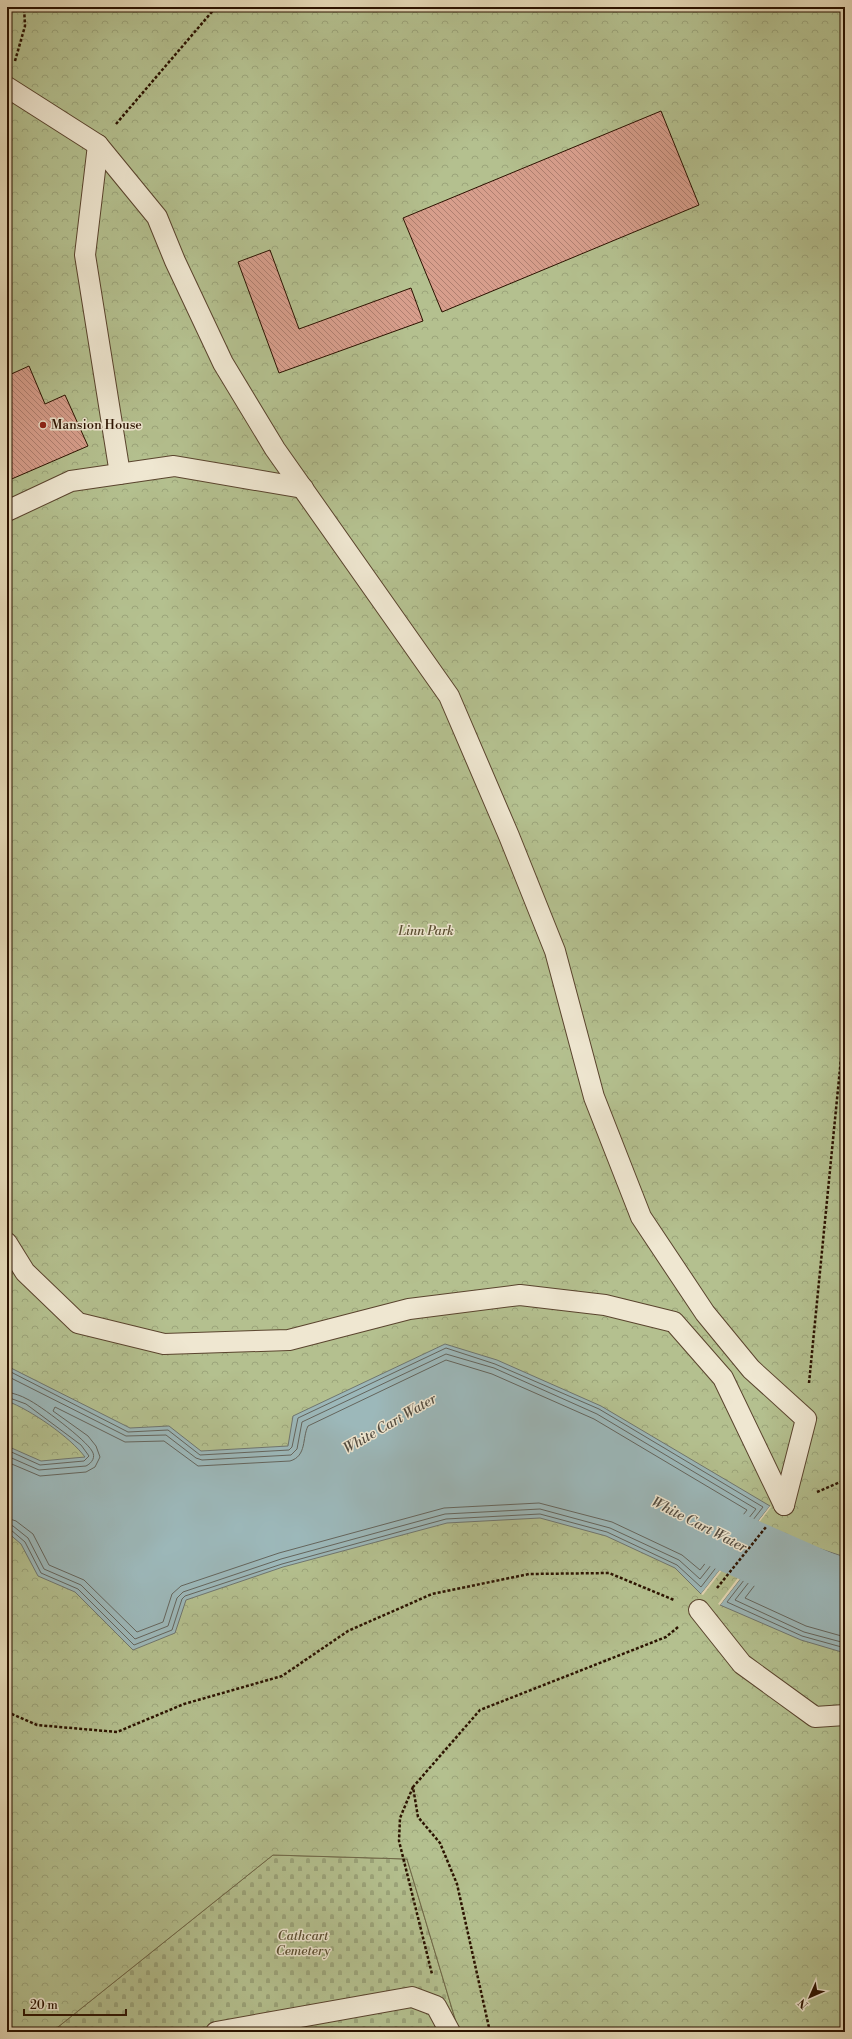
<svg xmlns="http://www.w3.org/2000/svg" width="852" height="2039" font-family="'Libre Bodoni',serif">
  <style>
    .cemetery { fill: url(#cemetery-stones); stroke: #706948 }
    .park { fill: url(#park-crowns); stroke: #706948 }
    .water { fill: #9cb8ba; stroke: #6f7670 }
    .pier { fill: #e6dab8 }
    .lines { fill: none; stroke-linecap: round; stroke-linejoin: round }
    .shore { stroke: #64655d; stroke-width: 1 }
    .river { stroke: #9cb8ba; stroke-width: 61 }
    .building { fill: url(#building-back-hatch); stroke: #2b1200 }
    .lane-casing { stroke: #5a442e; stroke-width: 22 }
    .path { stroke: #2b1200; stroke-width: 2.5; stroke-dasharray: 3 2; stroke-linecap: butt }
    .lane { stroke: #efe7d1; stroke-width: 20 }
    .poi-dot { fill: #8f2418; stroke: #efe7d1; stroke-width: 1.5 }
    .labels { text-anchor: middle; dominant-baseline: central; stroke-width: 3; stroke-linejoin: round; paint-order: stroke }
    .poi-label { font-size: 13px; fill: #2b1200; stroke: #efe7d1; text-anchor: start }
    .park-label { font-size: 13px; font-style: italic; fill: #5b4f32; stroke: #efe7d1 }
    .water-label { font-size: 14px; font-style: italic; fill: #534c41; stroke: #efe7d1 }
  </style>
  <defs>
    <pattern id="cemetery-stones" width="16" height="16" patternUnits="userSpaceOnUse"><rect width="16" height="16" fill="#b4c08f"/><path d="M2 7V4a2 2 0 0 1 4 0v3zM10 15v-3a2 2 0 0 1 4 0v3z" fill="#9ba47a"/></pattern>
    <pattern id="park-crowns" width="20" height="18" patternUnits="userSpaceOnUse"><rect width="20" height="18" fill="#b4c08f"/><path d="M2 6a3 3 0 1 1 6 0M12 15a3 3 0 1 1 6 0" fill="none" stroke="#9ba47a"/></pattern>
    <pattern id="building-back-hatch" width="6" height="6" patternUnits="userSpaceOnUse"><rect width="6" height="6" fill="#d79e8c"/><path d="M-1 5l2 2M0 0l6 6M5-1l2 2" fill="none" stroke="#af7f70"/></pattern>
  </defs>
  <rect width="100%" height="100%" fill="#e6dab8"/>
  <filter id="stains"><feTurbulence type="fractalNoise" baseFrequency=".005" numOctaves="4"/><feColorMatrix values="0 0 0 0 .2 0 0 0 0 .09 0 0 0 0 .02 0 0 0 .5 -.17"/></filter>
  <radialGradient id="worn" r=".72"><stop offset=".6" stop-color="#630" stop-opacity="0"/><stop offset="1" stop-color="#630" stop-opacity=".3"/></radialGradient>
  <!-- cemetery -->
  <path class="cemetery" d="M273 1855 407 1859 459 2032H33L58 2027Z"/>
  <!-- park -->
  <path class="park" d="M7 7H845V2032H459L407 1859 273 1855 58 2027 33 2032H7Z"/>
  <!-- water -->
  <g class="water">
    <path d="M445 1344 497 1360 601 1406 770 1506 701 1594 675 1568 606 1536 540 1518 447 1523 283 1567 186 1600 175 1633 133 1650 75 1592 38 1576 21 1544 7 1532V1446L41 1461 85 1457C70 1437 31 1410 7 1401V1366L130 1428 169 1426 201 1451 288 1446 293 1416Z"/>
    <path d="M775 1534 842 1556 845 1555V1653L801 1640 720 1605Z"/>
  </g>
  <!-- pier -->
  <g class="pier">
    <path d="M770 1506 771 1507 703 1595 701 1594Z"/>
    <path d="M773 1532H776L720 1605 718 1604Z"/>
  </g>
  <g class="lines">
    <!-- shore -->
    <g class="shore">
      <path d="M7 1370 128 1432 168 1430 200 1455 289 1450 292 1447 298 1418 446 1348 495 1364 599 1409 763 1507 701 1587 677 1565 607 1532 540 1514 446 1519 282 1564 185 1596 182 1599 172 1630 134 1645 78 1589 41 1573 25 1542 11 1530 7 1529"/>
      <path d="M7 1376 126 1436 166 1435 196 1458 202 1460 291 1455 297 1449 302 1422 446 1354 494 1368 597 1414 756 1509 700 1579 679 1560 610 1528 540 1509 445 1514 281 1559 183 1592 177 1598 168 1626 135 1639 81 1585 44 1569 28 1538 13 1526 7 1524"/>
      <path d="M7 1392C13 1393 22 1396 27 1399 40 1405 86 1440 92 1451 96 1457 92 1463 86 1466L39 1470 7 1456"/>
      <path d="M7 1397 26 1404 81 1445 89 1456 84 1461 40 1465 7 1450"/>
      <path d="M7 1462 40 1476 86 1472 95 1467 100 1457 96 1446 88 1436 53 1411 55 1407 125 1442 164 1441 198 1466 290 1461C307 1456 302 1438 308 1426L446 1360 492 1374 594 1419 747 1510 700 1570 682 1555 612 1522 539 1503 444 1508 279 1553 181 1586 172 1594 163 1622 137 1632 84 1580 49 1565 33 1534 16 1521 7 1518"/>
      <path d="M845 1559 841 1560 776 1539 727 1602 802 1636 845 1648"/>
      <path d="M845 1564H840L778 1545 735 1600 804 1632 845 1643"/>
      <path d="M845 1571 838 1570 780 1552 745 1598 806 1626 845 1637"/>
    </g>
    <!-- river -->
    <path class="river" d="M664 1509 699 1528 840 1590 845 1589"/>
  </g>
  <!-- building -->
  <g class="building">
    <path d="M661 111 699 205 442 312 403 218Z"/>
    <path d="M270 250 299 329 411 288 423 321 279 373 238 262Z"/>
    <path d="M29 366 45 404 65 395 88 446 7 481V376Z"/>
  </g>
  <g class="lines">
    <defs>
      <g id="lane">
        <path d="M7 87 98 145 157 217 175 261 223 363 275 449 449 696 509 836 555 951 594 1097 641 1217 705 1313 751 1369 806 1419 784 1505"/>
        <path d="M98 145 85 255 120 474"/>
        <path d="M7 511 71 481 174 466 303 488"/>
        <path d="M7 1243 25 1272 78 1323 164 1344 289 1340 409 1309 520 1295 605 1305 674 1322 723 1378 784 1505"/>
        <path d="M699 1610 742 1664 815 1717 845 1715"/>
        <path d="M216 2032 412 1997 436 2006 450 2032"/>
      </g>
    </defs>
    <!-- lane casing -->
    <use href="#lane" class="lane-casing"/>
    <!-- path -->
    <g class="path">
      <path d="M15 61 25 26 24 7"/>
      <path d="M116 124 216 7"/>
      <path d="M809 1383 845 1018"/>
      <path d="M817 1492 845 1480"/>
      <path d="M717 1588 766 1527"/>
      <path d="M7 1712 37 1725 117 1732 184 1704 282 1676 348 1631 432 1594 529 1574 609 1573 674 1600"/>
      <path d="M413 1787 400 1818 399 1841 432 1974"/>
      <path d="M490 2032 457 1884 440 1843 418 1817 413 1787 480 1710 666 1637 678 1627"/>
    </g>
    <!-- lane -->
    <use href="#lane" class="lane"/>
  </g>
  <!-- markers -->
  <circle class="poi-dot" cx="43" cy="425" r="4"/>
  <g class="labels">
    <!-- poi labels -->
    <g class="poi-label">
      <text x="51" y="425">Mansion House</text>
    </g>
    <!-- park labels -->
    <g class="park-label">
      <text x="426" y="931">Linn Park</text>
      <text x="303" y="1936">Cathcart<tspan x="303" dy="15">Cemetery</tspan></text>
    </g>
    <!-- water labels -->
    <g class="water-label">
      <text transform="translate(390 1424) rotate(-30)">White Cart Water</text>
      <text transform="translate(699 1525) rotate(27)">White Cart Water</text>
    </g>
  </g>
  <!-- margin -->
  <rect width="852" height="2039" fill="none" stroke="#e6dab8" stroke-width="24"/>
  <rect x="8" y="8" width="836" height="2023" fill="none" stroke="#2b1200" stroke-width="2"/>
  <rect x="12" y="12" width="828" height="2015" fill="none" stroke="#2b1200"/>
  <!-- north arrow -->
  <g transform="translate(810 1997) rotate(225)" stroke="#efe7d1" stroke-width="3" paint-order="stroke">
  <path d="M0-3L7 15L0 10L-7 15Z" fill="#2b1200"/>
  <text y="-6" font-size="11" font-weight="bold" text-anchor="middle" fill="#2b1200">N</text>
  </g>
  <!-- scale -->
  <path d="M24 2009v6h102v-6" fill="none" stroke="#2b1200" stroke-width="2"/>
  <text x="30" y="2009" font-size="12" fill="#2b1200" stroke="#efe7d1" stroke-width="3" paint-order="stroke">20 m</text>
  <rect width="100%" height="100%" filter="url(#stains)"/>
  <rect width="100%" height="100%" fill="url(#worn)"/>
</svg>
